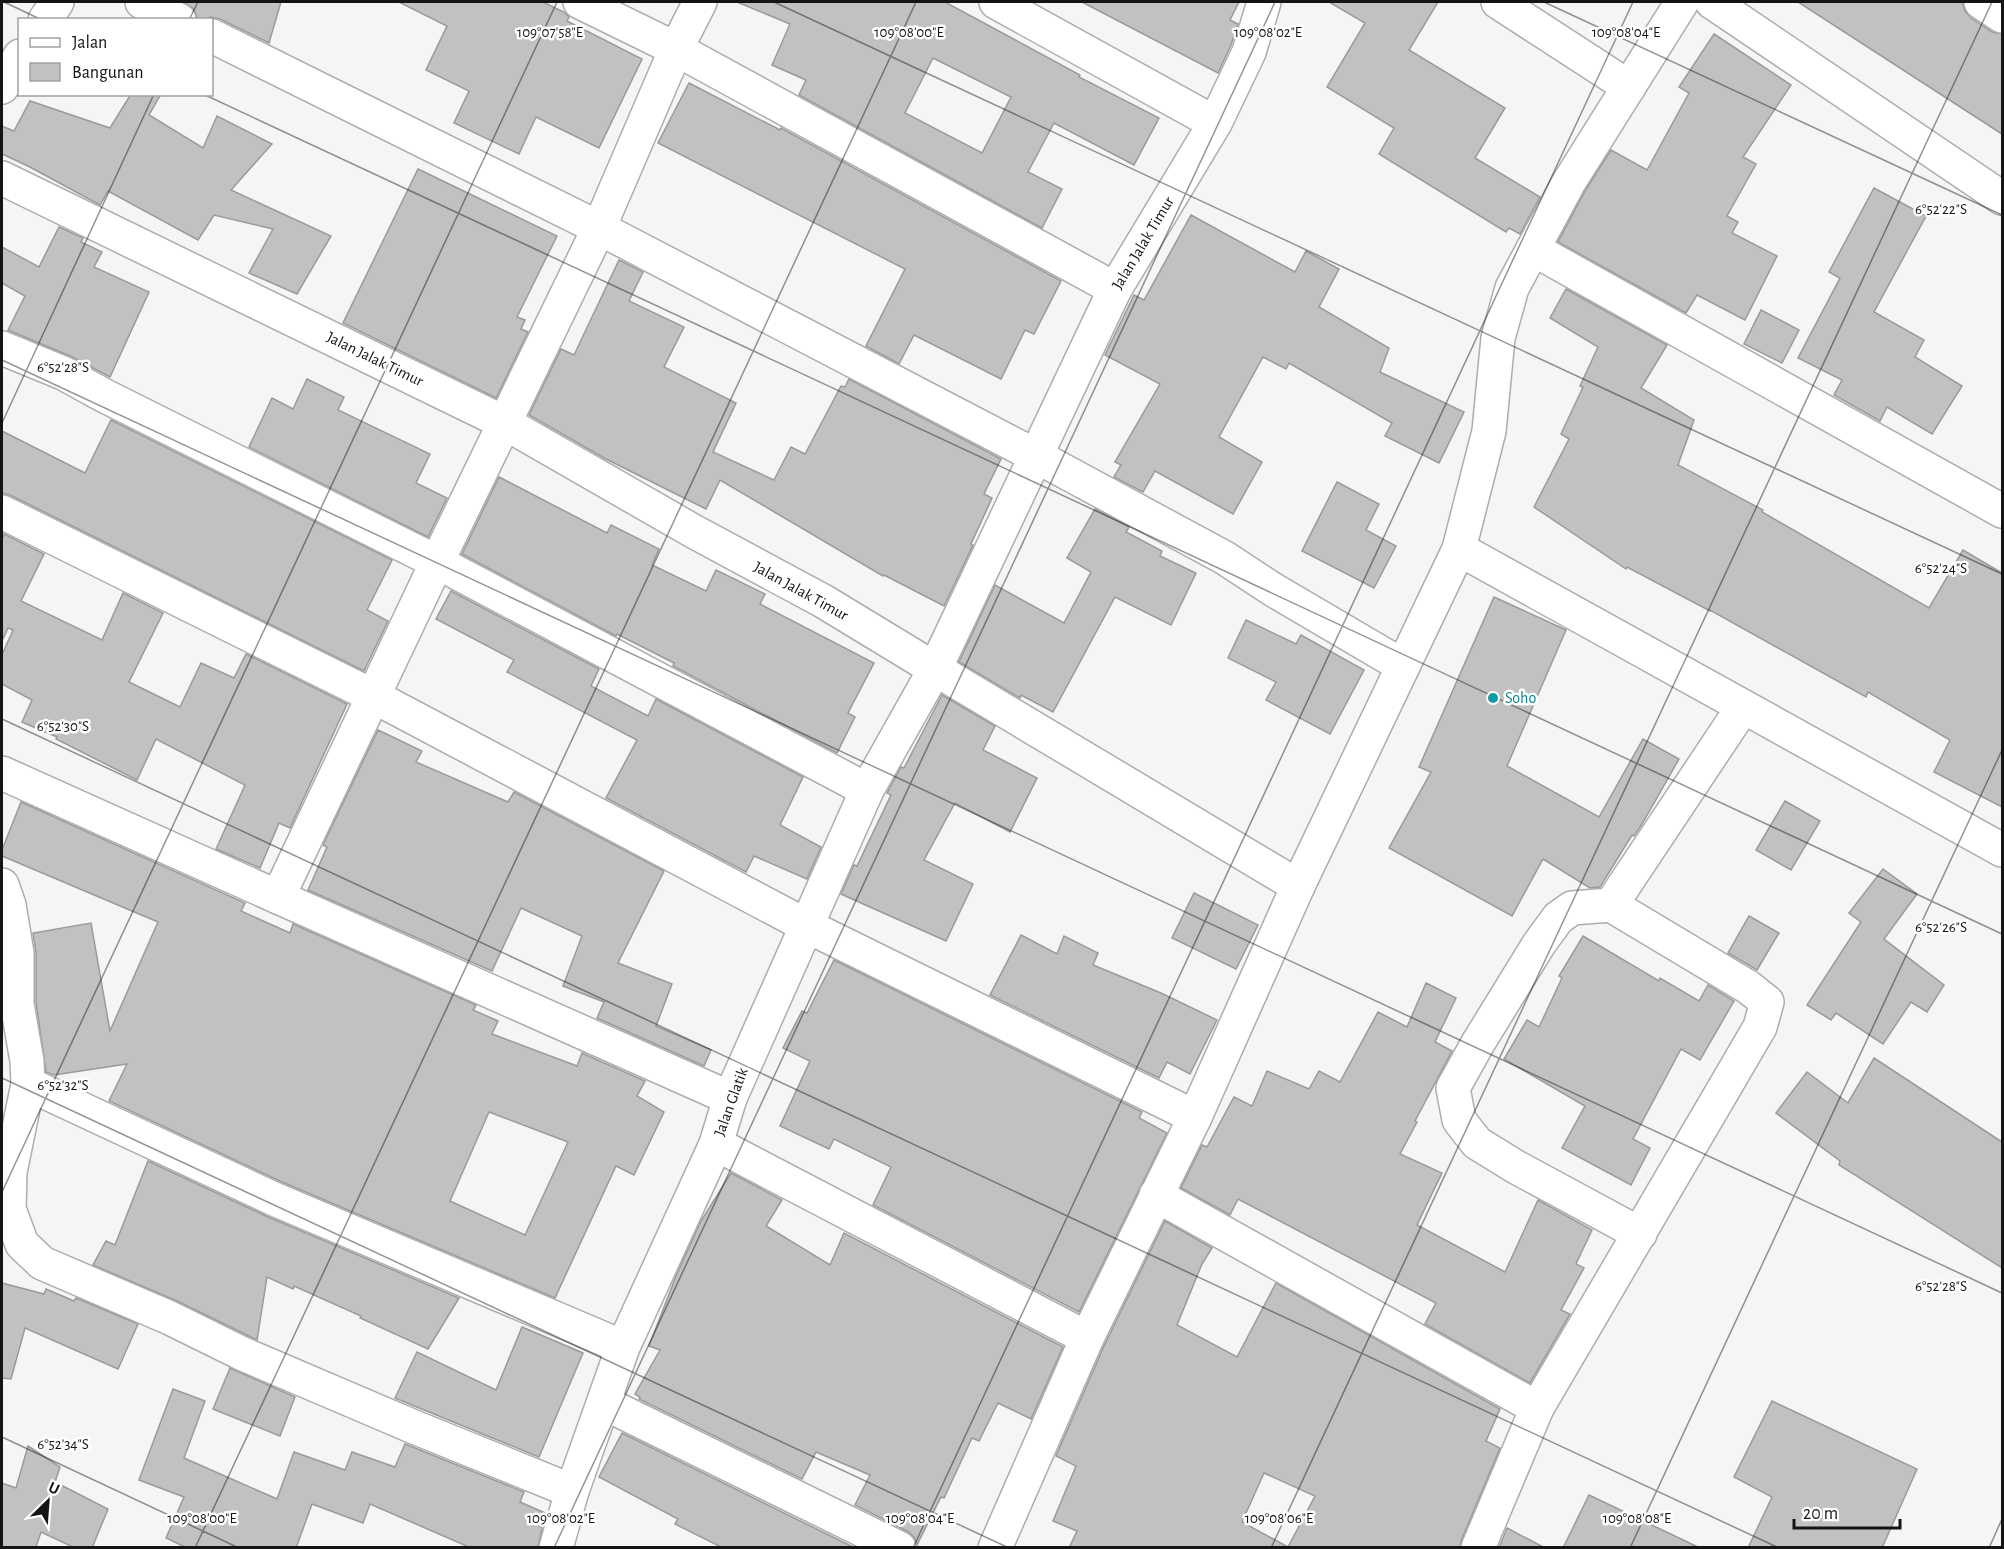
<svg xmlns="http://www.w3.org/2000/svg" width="2004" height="1549" font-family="'Alegreya Sans',sans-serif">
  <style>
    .building { fill: #c1c1c2; stroke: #9a9a9b; stroke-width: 1.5; fill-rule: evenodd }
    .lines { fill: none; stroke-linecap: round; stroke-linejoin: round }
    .minor-casing { stroke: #adadae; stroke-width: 36 }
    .minor { stroke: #fff; stroke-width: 33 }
    .ticks { fill: none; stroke: #141415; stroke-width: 1.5; stroke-opacity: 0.45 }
    .culture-dot { fill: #0f9aa8; stroke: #fff; stroke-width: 2 }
    .labels { text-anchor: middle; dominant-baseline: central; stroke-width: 5; stroke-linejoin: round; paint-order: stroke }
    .street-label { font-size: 16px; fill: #141415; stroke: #fff }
    .culture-label { font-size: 16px; fill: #0d838f; stroke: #fff; text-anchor: start }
    .ticks-label { font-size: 15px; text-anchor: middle; fill: #141415; stroke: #fff; stroke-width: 5; stroke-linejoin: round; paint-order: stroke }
  </style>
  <rect width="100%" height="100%" fill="#f4f5f6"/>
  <!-- building -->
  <g class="building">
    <path d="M184 2H281L269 43 220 19 211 17 201 20 197 18 194 9Z"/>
    <path d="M399 2H543L564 12 569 17 567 21 642 59 599 148 536 117 519 154 454 123 469 91 426 70 447 26Z"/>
    <path d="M737 2H945L1080 75 1079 77 1159 118 1134 165 1054 123 1028 172 1062 189 1042 228 799 95 806 80 772 65 790 24ZM933 58 1011 97 982 153 905 113Z"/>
    <path d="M1082 2H1239L1230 20 1238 24 1231 45 1218 73Z"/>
    <path d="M1329 2H1438L1409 50 1505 108 1475 158 1540 197 1520 234 1509 228 1506 232 1379 154 1394 128 1327 87 1365 23Z"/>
    <path d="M1798 2H1962L1965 11 1971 18 1992 32 2002 34V134Z"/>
    <path d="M1714 34 1791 85 1743 157 1756 164 1727 216 1738 222 1732 233 1777 256 1745 320 1697 295 1686 313 1558 242 1585 191 1611 150 1647 170 1689 93 1679 87Z"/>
    <path d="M689 83 780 130 781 128 1061 281 1034 334 1025 330 1001 379 914 335 899 364 866 346 905 269 658 143Z"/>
    <path d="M131 94H161L149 115 203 148 217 116 272 144 231 190 331 236 297 294 249 273 273 229 214 215 198 240 108 191 100 205 28 166 2 154V126L14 131 30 101 110 128Z"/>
    <path d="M418 169 557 236 517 317 525 320 521 329 528 332 496 398 343 323Z"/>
    <path d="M1874 188 1926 216 1874 312 1924 340 1915 357 1962 386 1932 434 1887 407 1880 421 1834 395 1842 380 1798 358 1840 278 1829 272Z"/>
    <path d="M1191 215 1295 272 1306 251 1339 269 1319 307 1389 348 1380 372 1464 412 1439 463 1385 436 1392 423 1289 363 1286 369 1263 357 1219 437 1262 462 1233 514 1155 471 1143 492 1114 477 1121 465 1115 462 1160 384 1105 355 1134 295 1144 300Z"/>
    <path d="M59 227 83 238 81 242 102 252 94 267 149 292 110 377 70 356 8 330 25 296 2 283V247L39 267Z"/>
    <path d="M619 260 643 272 629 301 684 327 664 367 736 403 713 452 774 480 791 447 805 454 841 386 845 387 849 379 1001 459 984 494 992 498 971 544 973 545 944 606 884 575 883 576 720 480 706 509 604 458 529 415 561 349 574 355Z"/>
    <path d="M1566 289 1667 345 1641 388 1694 420 1678 465 1763 510 1762 512 1929 608 1963 550 2002 573V807L1934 772 1950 740 1868 692 1866 697 1710 610V611L1627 567 1626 569 1534 507 1569 439 1561 434 1583 387 1580 386 1598 347 1550 318Z"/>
    <path d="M1761 310 1799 330 1782 363 1744 344Z"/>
    <path d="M307 379 344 397 338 410 430 454 416 483 447 498 428 537 249 447 272 398 293 409Z"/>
    <path d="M111 420 392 560 367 610 388 621 364 671 10 495 2 493V431L85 473Z"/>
    <path d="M499 477 607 533 611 525 659 549 652 565 706 591 716 570 765 594 760 604 874 663 848 713 855 717 837 753 673 666 674 663 617 634 616 636 462 554Z"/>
    <path d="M1337 482 1379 504 1366 530 1396 546 1374 588 1302 551Z"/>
    <path d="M1095 509 1129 527 1126 532 1162 551 1160 556 1196 573 1171 625 1115 597 1053 712 1021 695 1020 698 959 662 995 585 1064 623 1091 572 1067 558Z"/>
    <path d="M4 534 44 554 21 601 102 640 123 593 163 613 129 682 131 683 180 707 201 663 234 678 246 654 347 704 290 828 279 823 260 868 216 849 245 785 156 739 137 780 56 739 57 737 22 722 32 700 2 684V655L13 630 8 628 2 641V540Z"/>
    <path d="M451 591 599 669 591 686 648 716 656 699 803 777 780 825 821 847 807 879 754 856 746 872 606 798 637 740 507 672 514 660 436 619Z"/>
    <path d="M1494 597 1566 630 1507 766 1599 817 1643 739 1679 759 1642 824 1634 836 1632 835 1600 887 1590 888 1543 859 1512 916 1389 848 1431 772 1419 767Z"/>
    <path d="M1246 620 1296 644 1301 635 1364 670 1330 734 1266 700 1276 682 1228 658Z"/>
    <path d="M942 695 995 726 983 750 1037 778 1010 832 955 803 924 860 973 884 946 941 841 894 854 865 857 866 891 795 887 793 901 767 904 768Z"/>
    <path d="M378 730 422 751 416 762 508 802 514 792 664 871 618 963 672 984 656 1026 711 1050 704 1066 597 1018 604 1002 563 986 582 936 521 908 492 971 308 890 327 847 323 845Z"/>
    <path d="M1785 801 1820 821 1791 870 1756 850Z"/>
    <path d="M21 802 245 903 241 911 290 933 293 924 476 1005 473 1010 498 1021 492 1034 577 1066 582 1053 645 1081 637 1096 664 1112 634 1175 616 1166 555 1298 282 1182 109 1101 127 1064 54 1075 46 1072 36 1002V953L33 933 91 923 110 1031 158 922 2 856V850ZM489 1112 568 1142 525 1235 450 1201Z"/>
    <path d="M1883 869 1917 894 1884 939 1944 985 1927 1012 1911 1002 1883 1044 1836 1013 1831 1020 1807 1005 1861 922 1849 913Z"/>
    <path d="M1194 893 1258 925 1236 969 1172 938Z"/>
    <path d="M1749 916 1779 933 1757 970 1728 953Z"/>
    <path d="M1021 935 1057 954 1064 936 1098 953 1093 965 1161 993 1217 1020 1190 1074 1167 1062 1159 1078 990 995Z"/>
    <path d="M1583 936 1659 981 1660 978 1699 1001 1708 985 1734 1001 1700 1060 1681 1049 1633 1139 1650 1148 1631 1185 1562 1148 1585 1106 1504 1059 1527 1020 1539 1027 1562 978 1559 976Z"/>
    <path d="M834 960 1142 1112 1139 1118 1167 1133 1079 1312 873 1205 891 1167 834 1139 829 1149 780 1126 810 1061 783 1048 802 1011 807 1013Z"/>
    <path d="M1426 983 1456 998 1435 1042 1452 1051 1415 1121 1417 1122 1400 1154 1442 1173 1417 1225 1505 1272 1538 1200 1592 1230 1576 1264 1584 1268 1561 1310 1570 1314 1530 1383 1425 1324 1436 1303 1238 1199 1230 1215 1181 1188 1202 1145 1207 1147 1234 1097 1252 1106 1267 1071 1309 1089 1319 1071 1340 1082 1378 1012 1407 1027Z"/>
    <path d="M1874 1058 2002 1142V1268L1839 1165 1840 1161 1776 1113 1807 1072 1848 1103Z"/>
    <path d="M148 1161 266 1216 459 1298 428 1349 360 1318 361 1316 294 1286 293 1289 267 1277 257 1340 251 1337 177 1301 93 1265 106 1241 115 1245Z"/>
    <path d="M731 1173 782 1200 766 1226 830 1265 844 1233 1063 1347 1031 1419 998 1403 979 1441 972 1438 944 1498 941 1497 917 1545 914 1537 907 1531 855 1505 870 1475 816 1452 802 1479 639 1399 640 1397 635 1394 660 1350 649 1346 676 1276 701 1221Z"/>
    <path d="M1165 1221 1212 1248 1202 1264 1177 1325 1237 1357 1276 1283 1500 1409 1486 1441 1500 1448 1461 1541 1460 1548H1069L1077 1531 1053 1521 1076 1466 1056 1456 1104 1346ZM1264 1473 1315 1496 1288 1547 1242 1522Z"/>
    <path d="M2 1283 44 1294 46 1289 74 1301 76 1298 138 1324 118 1369 25 1328 11 1379 2 1378Z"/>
    <path d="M522 1327 583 1353 539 1457 395 1398 417 1352 496 1390Z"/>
    <path d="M230 1368 295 1397 280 1436 213 1409Z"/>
    <path d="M173 1389 205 1401 184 1458 277 1499 294 1452 345 1470 352 1452 395 1467 405 1444 524 1492 520 1502 545 1513 539 1526 542 1528 538 1548H471L370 1504 363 1523 312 1504 296 1548H187L166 1538 184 1497 139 1480Z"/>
    <path d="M1772 1401 1917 1469 1882 1548H1748L1772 1497 1734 1477Z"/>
    <path d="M622 1433 855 1548H723L675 1524 678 1519 599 1477Z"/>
    <path d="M28 1446 60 1467 55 1482 108 1509 92 1548H75L41 1532 36 1547H2V1483L16 1488Z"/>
    <path d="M1589 1495 1700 1548H1563Z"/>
    <path d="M1507 1528 1545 1548H1499Z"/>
  </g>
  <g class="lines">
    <defs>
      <g id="minor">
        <path d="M142 2 179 20"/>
        <path d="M580 2 676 49 1115 289"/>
        <path d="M700 2 676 49 599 228 437 562 278 897 730 1098"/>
        <path d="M996 2 1215 123"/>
        <path d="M1498 2 1629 87"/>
        <path d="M1712 2 2002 198"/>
        <path d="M1981 2 2002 16"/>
        <path d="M45 20 57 2"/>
        <path d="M212 36 599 228 1036 456 1225 558 1272 589 1403 666"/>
        <path d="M2 87 20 56"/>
        <path d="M2 178 505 423 693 531 823 601 935 669 1115 289 1215 123 1249 52 1264 2"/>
        <path d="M1533 249 2002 511"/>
        <path d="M2 348 63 373 105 396 437 562 867 790"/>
        <path d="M2 512 373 696 807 926 1195 1117"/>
        <path d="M1459 549 1489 431 1498 338 1512 288 1569 182 1682 2"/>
        <path d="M2 773 278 897"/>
        <path d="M2 885 9 905 17 953V1004L27 1061 28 1084 10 1172 9 1209 22 1244 42 1263 170 1318 243 1354 414 1427 572 1491"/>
        <path d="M1611 905 1572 908 1558 918 1539 944 1478 1043 1453 1088 1459 1120 1477 1143 1516 1167 1640 1234"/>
        <path d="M28 1084 274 1199 623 1347"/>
        <path d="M716 1144 1087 1338"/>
        <path d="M1156 1195 1537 1408"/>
        <path d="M604 1403 899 1548"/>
        <path d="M556 1548 572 1491 623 1347 716 1144 730 1098 867 790 935 669 1298 886"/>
        <path d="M995 1548 1087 1338 1195 1117 1298 886 1459 549 2002 850"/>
        <path d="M1478 1548 1537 1408 1760 1027 1767 1002 1748 987 1611 905 1743 707"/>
      </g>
    </defs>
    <!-- minor casing -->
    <use href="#minor" class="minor-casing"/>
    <!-- minor -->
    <use href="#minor" class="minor"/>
  </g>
  <!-- ticks -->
  <path class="ticks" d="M4 2 42 20M774 2 2002 574M1544 2 2002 215M189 20 198 2M203 94 2002 934M2 360 2002 1293M2 423 154 94M2 719 1779 1548M2 1078 1009 1548M2 1192 557 2M2 1437 239 1548M195 1548 916 2M554 1548 1275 2M913 1548 1633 2M1271 1548 1992 2M1630 1548 2002 750M1989 1548 2002 1519"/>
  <!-- markers -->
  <circle class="culture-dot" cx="1493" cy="698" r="6"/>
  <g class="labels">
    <!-- street labels -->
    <g class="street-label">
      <text transform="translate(1143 243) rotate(-59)">Jalan Jalak Timur</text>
      <text transform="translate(375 359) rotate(26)">Jalan Jalak Timur</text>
      <text transform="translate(801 591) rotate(29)">Jalan Jalak Timur</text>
      <text transform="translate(731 1102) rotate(-70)">Jalan Glatik</text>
    </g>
    <!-- culture labels -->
    <g class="culture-label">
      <text x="1505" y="698">Soho</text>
    </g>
  </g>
  <g class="ticks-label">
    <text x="550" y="37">109°07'58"E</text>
    <text x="909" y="37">109°08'00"E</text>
    <text x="1268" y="37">109°08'02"E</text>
    <text x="1626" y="37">109°08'04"E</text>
    <text x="1941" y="214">6°52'22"S</text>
    <text x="63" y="372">6°52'28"S</text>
    <text x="1941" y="573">6°52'24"S</text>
    <text x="63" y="731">6°52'30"S</text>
    <text x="1941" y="932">6°52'26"S</text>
    <text x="63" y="1090">6°52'32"S</text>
    <text x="1941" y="1291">6°52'28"S</text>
    <text x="63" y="1449">6°52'34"S</text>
    <text x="202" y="1523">109°08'00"E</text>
    <text x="561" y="1523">109°08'02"E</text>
    <text x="920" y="1523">109°08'04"E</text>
    <text x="1279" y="1523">109°08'06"E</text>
    <text x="1637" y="1523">109°08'08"E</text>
  </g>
  <!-- border -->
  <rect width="2004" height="1549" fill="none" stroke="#141415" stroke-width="6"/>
  <!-- legend -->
  <rect x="18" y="18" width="195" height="78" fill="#ffffff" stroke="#a1a1a1" stroke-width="1.5"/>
  <rect x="30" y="38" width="30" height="9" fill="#ffffff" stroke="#a1a1a1" stroke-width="1.5"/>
  <text x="72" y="48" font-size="18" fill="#141415">Jalan</text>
  <rect x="30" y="63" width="30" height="18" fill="#c1c1c2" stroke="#a1a1a1" stroke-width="1.5"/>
  <text x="72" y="78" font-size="18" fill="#141415">Bangunan</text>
  <!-- north arrow -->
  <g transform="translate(48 1501) rotate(25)" stroke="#ffffff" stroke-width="4.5" paint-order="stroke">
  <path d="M0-4.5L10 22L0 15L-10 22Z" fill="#141415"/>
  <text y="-9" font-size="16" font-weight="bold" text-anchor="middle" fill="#141415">U</text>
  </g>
  <!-- scale -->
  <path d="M1794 1519v9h106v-9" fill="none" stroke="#141415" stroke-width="3"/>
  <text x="1803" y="1519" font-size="18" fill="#141415" stroke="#ffffff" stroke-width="4.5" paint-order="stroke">20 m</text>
</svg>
